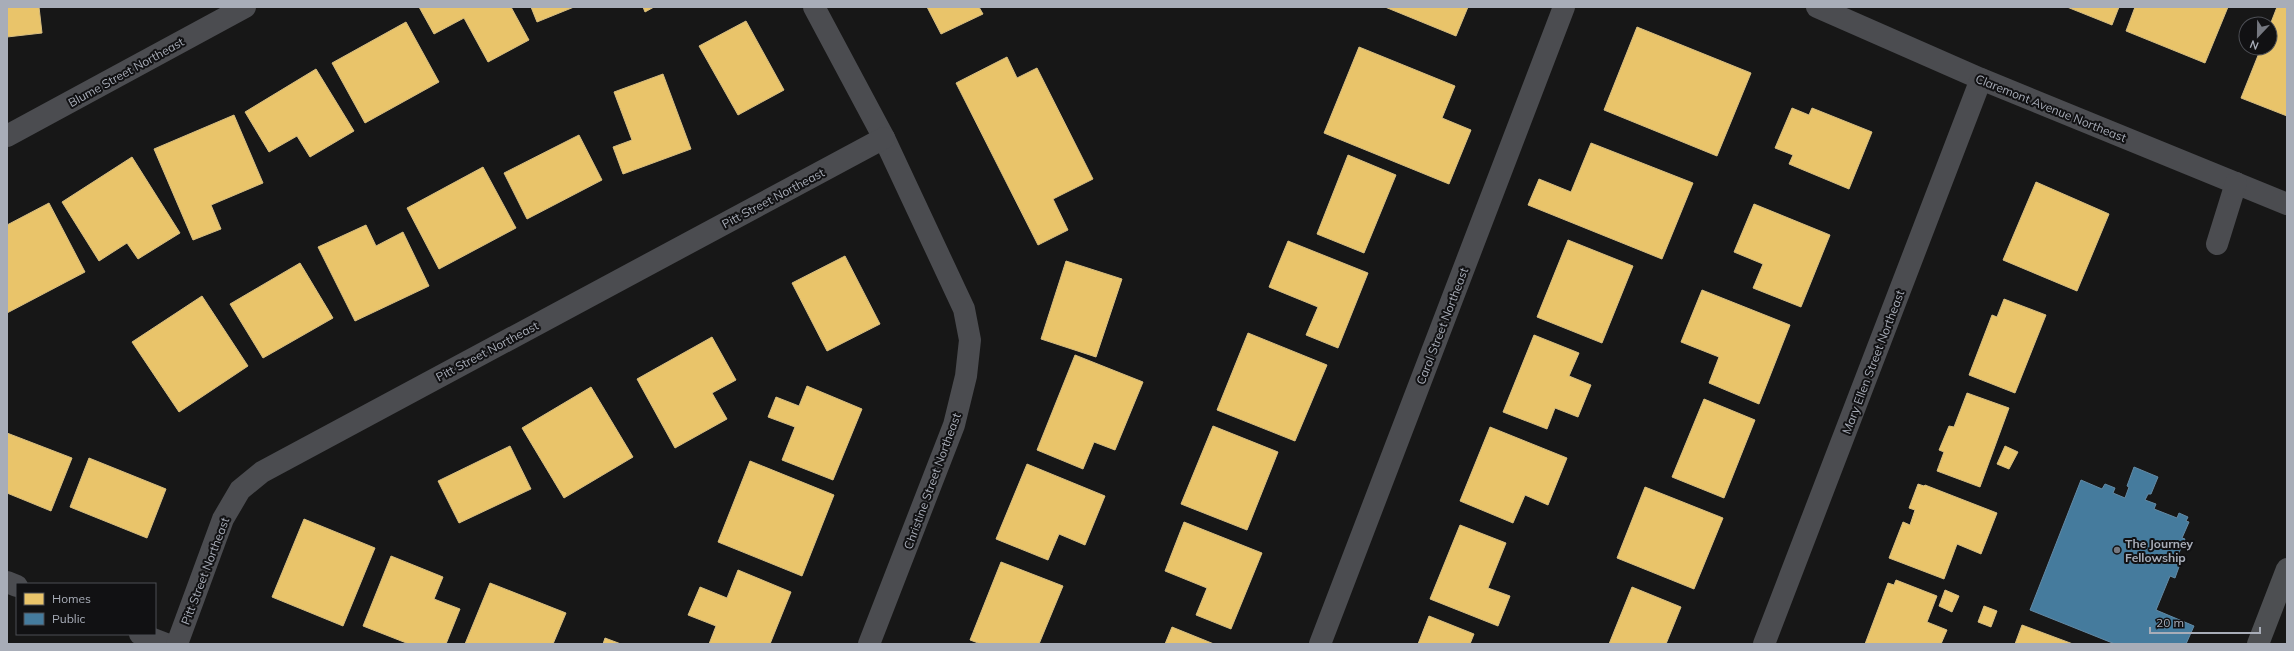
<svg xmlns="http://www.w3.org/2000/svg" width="2294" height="651" font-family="Mulish,sans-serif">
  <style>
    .homes { fill: #e9c46a; stroke: #d6bd81 }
    .public { fill: #457b9d; stroke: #638aa5 }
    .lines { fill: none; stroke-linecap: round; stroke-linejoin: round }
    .minor { stroke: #4b4c50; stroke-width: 22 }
    .major { stroke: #4d4f52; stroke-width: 22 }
    .poi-dot { fill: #757880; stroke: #111113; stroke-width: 1.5 }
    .labels { text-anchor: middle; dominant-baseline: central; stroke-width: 4; stroke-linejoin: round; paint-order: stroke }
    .street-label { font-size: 12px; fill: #a8adb8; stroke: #111113 }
    .poi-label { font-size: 12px; font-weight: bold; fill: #a8adb8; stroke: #111113; text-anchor: start }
  </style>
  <rect width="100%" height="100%" fill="#171717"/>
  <!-- homes -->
  <g class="homes">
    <path d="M7 7H39L42 33 7 37Z"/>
    <path d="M419 7H511L529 40 488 62 464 18 434 34Z"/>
    <path d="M531 7H574L537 22Z"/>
    <path d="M643 7H654L645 12Z"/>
    <path d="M927 7H979L983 14 941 34Z"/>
    <path d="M1385 7H1468L1456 36Z"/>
    <path d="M2067 7H2119L2112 25Z"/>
    <path d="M2135 7H2228L2205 63 2126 31Z"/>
    <path d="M2277 7H2287V116L2241 98 2261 48H2270V25Z"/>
    <path d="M746 21 784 90 738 115 699 46Z"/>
    <path d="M406 22 439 82 365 123 332 63Z"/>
    <path d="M1637 27 1751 73 1717 156 1604 110Z"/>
    <path d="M1359 47 1455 86 1442 118 1471 130 1449 184 1324 133Z"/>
    <path d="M1007 57 1017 78 1037 68 1093 179 1053 199 1068 230 1038 245 956 83Z"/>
    <path d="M316 69 354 131 310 157 297 136 269 152 245 112Z"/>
    <path d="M663 74 691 149 623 174 613 147 632 140 614 92Z"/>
    <path d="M1792 108 1809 115 1812 108 1872 132 1849 189 1789 164 1793 155 1775 148Z"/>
    <path d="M234 115 263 183 211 205 221 229 193 240 154 149Z"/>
    <path d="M579 135 602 180 527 219 504 173Z"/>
    <path d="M1591 143 1693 183 1662 259 1528 205 1539 179 1571 192Z"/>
    <path d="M1348 155 1396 175 1364 253 1317 234Z"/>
    <path d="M132 157 180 233 138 259 127 243 99 261 62 202Z"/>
    <path d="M483 167 516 228 439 269 407 208Z"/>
    <path d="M2036 182 2109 214 2077 291 2003 260Z"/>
    <path d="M49 203 85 272 7 313V225Z"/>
    <path d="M1754 204 1830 235 1801 307 1753 288 1763 264 1734 252Z"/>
    <path d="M366 225 376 246 403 232 429 286 355 321 318 247Z"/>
    <path d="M1568 240 1633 266 1602 343 1537 317Z"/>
    <path d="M1288 241 1368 273 1338 348 1306 335 1318 307 1269 287Z"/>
    <path d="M845 256 880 324 827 351 792 283Z"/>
    <path d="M1066 261 1122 279 1096 357 1041 339Z"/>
    <path d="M300 263 333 318 263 358 230 304Z"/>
    <path d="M1702 290 1790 325 1759 404 1709 383 1719 357 1681 342Z"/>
    <path d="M202 296 248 366 179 412 132 342Z"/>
    <path d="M2004 299 2046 315 2015 393 1969 375 1992 315 1997 317Z"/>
    <path d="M1248 333 1327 365 1295 441 1217 410Z"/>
    <path d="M1534 335 1579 353 1569 376 1591 385 1578 417 1555 408 1547 429 1503 412Z"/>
    <path d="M712 337 736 380 712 393 727 419 675 448 637 379Z"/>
    <path d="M1075 355 1143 382 1115 450 1094 442 1083 469 1037 450Z"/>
    <path d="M807 386 862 409 833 480 782 460 795 427 768 417 776 397 799 406Z"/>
    <path d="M591 387 633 457 564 498 522 428Z"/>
    <path d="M1967 393 2009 408 1980 487 1937 471 1944 452 1939 450 1949 426 1954 427Z"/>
    <path d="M1704 399 1755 420 1724 498 1672 477Z"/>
    <path d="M1213 426 1278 452 1247 530 1181 504Z"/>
    <path d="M1490 427 1567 458 1548 505 1525 495 1513 523 1460 501Z"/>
    <path d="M7 433 72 458 51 511 7 493Z"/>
    <path d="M510 446 531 489 459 523 438 481Z"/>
    <path d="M2005 446 2018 452 2009 469 1997 464Z"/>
    <path d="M89 458 166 489 147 538 70 507Z"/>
    <path d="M750 461 834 495 802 576 718 542Z"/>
    <path d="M1027 464 1105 496 1085 545 1059 534 1048 560 996 539Z"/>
    <path d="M1918 484 1924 486 1925 485 1997 513 1981 554 1957 544 1944 579 1889 558 1903 522 1910 525 1915 510 1909 508Z"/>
    <path d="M1645 487 1723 518 1694 589 1617 558Z"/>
    <path d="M304 519 375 548 343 626 272 597Z"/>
    <path d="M1184 522 1262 553 1231 629 1196 615 1207 588 1165 571Z"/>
    <path d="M1460 525 1506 543 1488 588 1510 596 1498 626 1430 599Z"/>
    <path d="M391 556 443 577 434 599 460 609 446 644H409L363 626Z"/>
    <path d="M1001 562 1063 586 1039 644H981L970 640Z"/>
    <path d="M738 570 791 592 770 644H709L716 626 688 615 700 587 727 598Z"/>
    <path d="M1896 580 1937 596 1927 622 1947 630 1941 644H1865L1888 583 1894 585Z"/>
    <path d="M490 583 566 613 553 644H465Z"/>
    <path d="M1632 587 1681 607 1666 644H1609Z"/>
    <path d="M1945 590 1959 596 1952 612 1939 606Z"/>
    <path d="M1984 606 1997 611 1991 627 1978 622Z"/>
    <path d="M1429 616 1474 634 1470 644H1418Z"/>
    <path d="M2022 625 2073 644H2015Z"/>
    <path d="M1172 627 1214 644H1165Z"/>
    <path d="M605 638 621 644H603Z"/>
  </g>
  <!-- public -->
  <path class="public" d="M2134 467 2158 477 2151 494H2148L2145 500 2156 504 2154 509 2177 518 2179 513 2188 517 2186 521 2189 522 2182 538 2185 539 2175 562 2180 564 2175 578 2170 576 2156 610 2194 626 2186 644H2115L2030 610 2081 480 2102 489 2105 484 2115 488 2113 493 2125 498 2129 487 2127 486Z"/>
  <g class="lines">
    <!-- minor -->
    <g class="minor">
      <path d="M814 7 884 138 964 309 970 340 966 376 954 425 869 644"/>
      <path d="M1817 7 1981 79 2287 204"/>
      <path d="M7 136 245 7"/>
      <path d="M2217 244 2236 183"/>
      <path d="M7 582 17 586"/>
      <path d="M140 634 166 644"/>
      <path d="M177 644 223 519 240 490 262 472 884 138"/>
      <path d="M1320 644 1564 7"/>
      <path d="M1764 644 1981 79"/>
    </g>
    <!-- major -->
    <path class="major" d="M2258 644 2287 569"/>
  </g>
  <!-- markers -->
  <circle class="poi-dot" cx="2117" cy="550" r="4"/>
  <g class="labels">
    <!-- street labels -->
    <g class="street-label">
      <text transform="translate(126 72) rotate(-29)">Blume Street Northeast</text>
      <text transform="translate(2051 108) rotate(22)">Claremont Avenue Northeast</text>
      <text transform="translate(773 198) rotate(-28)">Pitt Street Northeast</text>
      <text transform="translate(1442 326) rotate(-69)">Carol Street Northeast</text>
      <text transform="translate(487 351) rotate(-28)">Pitt Street Northeast</text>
      <text transform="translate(1873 362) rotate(-69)">Mary Ellen Street Northeast</text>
      <text transform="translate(932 481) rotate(-70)">Christine Street Northeast</text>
      <text transform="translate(205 571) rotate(-69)">Pitt Street Northeast</text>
    </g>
    <!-- poi labels -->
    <g class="poi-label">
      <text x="2125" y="543">The Journey<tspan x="2125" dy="14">Fellowship</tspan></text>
    </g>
  </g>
  <!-- border -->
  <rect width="2294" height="651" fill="none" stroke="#a8adb8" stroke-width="16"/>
  <!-- legend -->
  <rect x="16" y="583" width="140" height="52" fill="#111113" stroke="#4d4f55"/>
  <rect x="24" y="593" width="20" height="12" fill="#e9c46a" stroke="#4d4f55"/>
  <text x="52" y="603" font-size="12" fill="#a8adb8">Homes</text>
  <rect x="24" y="613" width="20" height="12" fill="#457b9d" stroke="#4d4f55"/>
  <text x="52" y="623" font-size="12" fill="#a8adb8">Public</text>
  <!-- north arrow -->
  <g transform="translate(2258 36) rotate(202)"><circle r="19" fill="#111113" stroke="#4d4f55"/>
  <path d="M0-3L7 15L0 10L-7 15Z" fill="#757880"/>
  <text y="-6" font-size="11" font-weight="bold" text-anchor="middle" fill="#a8adb8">N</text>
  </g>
  <!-- scale -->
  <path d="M2150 627v6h110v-6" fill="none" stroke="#a8adb8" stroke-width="2"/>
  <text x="2156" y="627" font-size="12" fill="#a8adb8" stroke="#111113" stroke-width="3" paint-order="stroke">20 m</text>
</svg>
